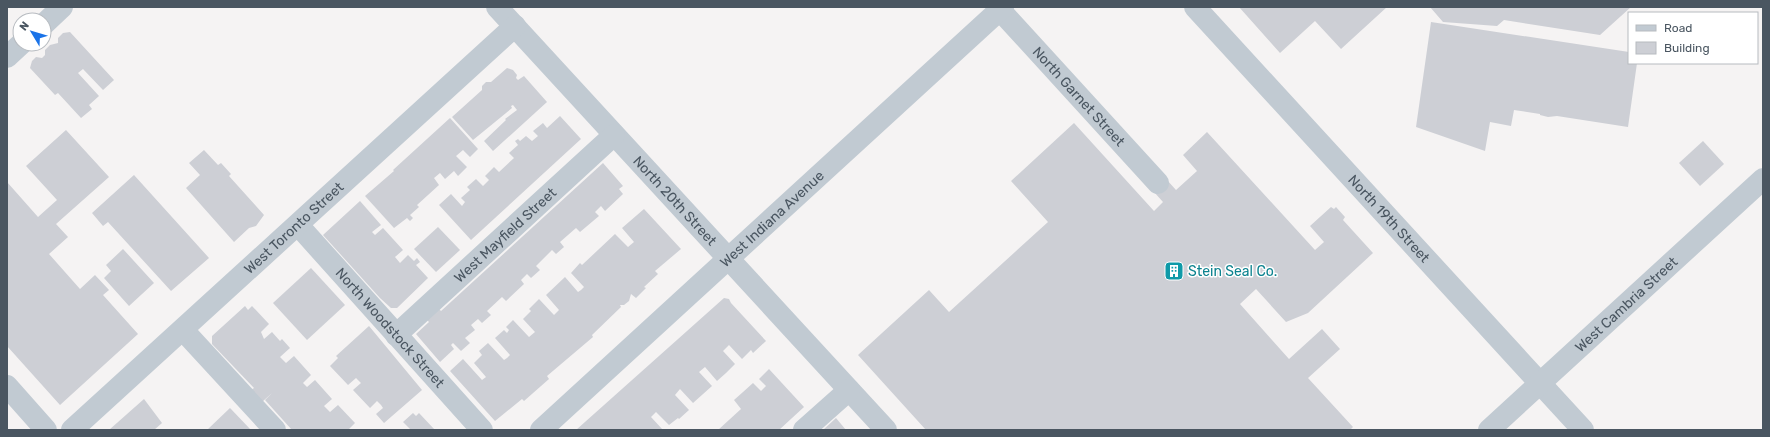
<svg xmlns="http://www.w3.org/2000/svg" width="1770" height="437" font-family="Rubik,sans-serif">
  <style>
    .building { fill: #cdcfd5 }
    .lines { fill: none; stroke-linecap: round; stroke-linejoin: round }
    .minor { stroke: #c1cad2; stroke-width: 22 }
    .labels { text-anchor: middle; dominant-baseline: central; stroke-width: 3; stroke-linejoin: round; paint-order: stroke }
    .street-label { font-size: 14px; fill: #4a5661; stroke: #fff }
    .culture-label { font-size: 14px; fill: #0d838f; stroke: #fff; text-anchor: start }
  </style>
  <rect width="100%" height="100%" fill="#f5f3f3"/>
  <!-- building -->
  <g class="building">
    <path d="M1239 7H1387L1341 49 1315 21 1280 53Z"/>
    <path d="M1430 7H1631L1600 35 1504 20 1497 26 1443 22Z"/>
    <path d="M1431 22 1629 52V63H1637L1628 127 1557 116 1548 117 1540 115V114L1514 110 1511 126 1490 122 1485 151 1416 127Z"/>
    <path d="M70 32 114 80 103 90 83 69 78 73 99 96 89 105 92 109 81 118 58 93 55 95 30 68 32 61 36 57 42 58 45 55V50L50 45 58 43V38L63 33Z"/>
    <path d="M507 68 513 70 517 75 516 78 518 80 524 76 547 102 493 151 484 141 506 120 505 119 517 110 513 105 511 106 512 108 473 140 452 117 482 90V86L486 82H491Z"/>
    <path d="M560 116 581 139 471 240 439 205 451 194 462 206 465 202 461 198 470 190 467 187 476 179 483 186 489 180 485 176 494 167 499 172 514 158 509 153 518 145 515 141 518 139 520 141 526 136 532 141 538 136 533 131 543 123 547 128Z"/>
    <path d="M450 118 478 149 470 157 463 150 456 156 467 167 458 176 454 171 445 179 440 173 434 178 439 185 417 205 419 207 410 215 413 218 410 221 407 218 394 228 365 196 394 171 393 170Z"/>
    <path d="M1074 123 1154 211 1163 202 1154 192 1167 180 1176 190 1197 171 1183 155 1207 132 1315 250 1324 242 1310 226 1331 207 1334 209 1336 207 1345 217 1343 220 1373 253 1308 313 1286 322 1256 289 1240 304 1289 359 1322 329 1340 349 1308 378 1353 427 1350 430H926L858 355 929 290 949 312 1048 222 1011 181Z"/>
    <path d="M66 130 109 177 56 224 68 237 49 254 80 289 95 275 109 290 103 295 138 334 60 405 7 346V182L38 217 57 200 26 166Z"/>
    <path d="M1703 141 1724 164 1700 186 1679 163Z"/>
    <path d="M204 150 218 165 221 163 231 174 229 176 264 215 256 226 249 228 234 242 186 188 200 175 189 163Z"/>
    <path d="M603 163 623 186 619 189 623 194 605 211 601 206 595 212 599 216 580 232 576 228 560 242 564 247 556 254 552 250 536 266 540 270 531 278 527 274 521 280 524 284 506 301 502 297 487 311 491 315 482 323 478 319 471 325 475 330 465 338 470 343 461 351 453 343 451 345 454 349 440 362 416 334 429 322 427 320 439 309 441 311Z"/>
    <path d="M134 175 209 258 171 291 108 222 103 226 92 213Z"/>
    <path d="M360 201 381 225 372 232 375 235 383 228 403 250 395 257 400 263 408 255 414 261 417 258 420 262 416 265 428 278 397 308H391L380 298 323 235Z"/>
    <path d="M644 209 681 249 655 271 658 274 644 287 646 288 636 298 631 294 629 301 624 305H620L621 307 592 335 593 337 547 376 549 379 524 401 522 399 495 421 450 371 463 359 482 380 486 377 474 363 482 355 479 351 488 343 504 360 507 358 510 355 495 338 504 330 507 333 509 330 506 327 513 320 529 337 535 332 523 319 531 311 529 309 539 299 554 315 559 310 546 295 565 277 578 292 581 290 584 287 571 273 580 263 582 265 615 234 628 247 634 242 622 228Z"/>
    <path d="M438 227 460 250 436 272 414 249Z"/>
    <path d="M123 249 154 283 129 306 104 278 111 271 106 265Z"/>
    <path d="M311 268 345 305 307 340 273 303Z"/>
    <path d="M724 298 729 299 731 303 766 341 753 353 751 350 742 359 729 345 723 351 735 364 726 373 717 381 705 367 699 372 712 386 693 403 680 389 675 395 689 410 679 419 678 418 669 425 656 412 651 417 663 430H576Z"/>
    <path d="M245 306 248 310 252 306 269 324 261 332 264 339 272 332 280 341 282 339 290 348 280 357 286 363 294 356 311 375 303 383 307 387 315 380 332 399 324 406 330 412 338 405 355 423 348 430H292L265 400 272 393 262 402 251 390 254 388 212 344V336Z"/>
    <path d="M369 326 422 390 384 423 376 414 383 408 381 405 377 401 370 408 353 390 361 383 356 378 348 385 330 366 338 358 336 356Z"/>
    <path d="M769 369 804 407 779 430H718L741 409 734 400 743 392 753 383 761 391 766 386 759 379Z"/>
    <path d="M144 399 162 423 154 430H109Z"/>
    <path d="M230 408 251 430H207Z"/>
    <path d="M413 413 416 416 419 413 435 430H411L403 422Z"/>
    <path d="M836 418 846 430H823Z"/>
  </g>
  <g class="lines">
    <!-- minor -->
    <g class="minor">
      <path id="s1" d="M497 7 886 430"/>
      <path id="s2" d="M1195 7 1583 430"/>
      <path id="s3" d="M1000 10 1158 183"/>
      <path d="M44 24 62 7"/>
      <path d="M7 57 21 44"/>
      <path id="s4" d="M298 225 482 430"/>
      <path d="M183 330 275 430"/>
      <path id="s5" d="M396 335 614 135"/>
      <path d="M7 386 46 430"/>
      <path id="s6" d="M72 430 515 26"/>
      <path id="s7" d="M541 430 1003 7"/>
      <path d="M804 430 849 390"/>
      <path id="s8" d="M1489 430 1763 179"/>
    </g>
  </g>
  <!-- icons -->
  <defs>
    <symbol id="building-square" viewBox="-11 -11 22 22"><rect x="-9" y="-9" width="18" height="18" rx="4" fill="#0f9aa8" stroke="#fff"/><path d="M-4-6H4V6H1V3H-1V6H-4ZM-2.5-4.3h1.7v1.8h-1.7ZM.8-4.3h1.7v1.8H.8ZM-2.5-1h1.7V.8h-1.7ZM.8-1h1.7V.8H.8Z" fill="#fff"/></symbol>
  </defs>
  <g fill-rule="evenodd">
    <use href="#building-square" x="1163" y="260" width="22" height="22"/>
  </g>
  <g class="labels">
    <!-- street labels -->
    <g class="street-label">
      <text stroke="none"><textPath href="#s3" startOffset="117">North Garnet Street</textPath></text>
      <text stroke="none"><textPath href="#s1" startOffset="263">North 20th Street</textPath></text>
      <text stroke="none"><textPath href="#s7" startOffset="313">West Indiana Avenue</textPath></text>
      <text stroke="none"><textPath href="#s2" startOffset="287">North 19th Street</textPath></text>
      <text stroke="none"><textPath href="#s6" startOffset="300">West Toronto Street</textPath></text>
      <text stroke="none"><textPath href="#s5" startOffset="148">West Mayfield Street</textPath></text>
      <text stroke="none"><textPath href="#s8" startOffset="186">West Cambria Street</textPath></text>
      <text stroke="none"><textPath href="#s4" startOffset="138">North Woodstock Street</textPath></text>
    </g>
    <!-- culture labels -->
    <g class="culture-label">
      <text x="1188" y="271">Stein Seal Co.</text>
    </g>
  </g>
  <!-- border -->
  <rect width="1770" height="437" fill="none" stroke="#4a5661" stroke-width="16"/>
  <!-- legend -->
  <rect x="1628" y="12" width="130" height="52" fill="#ffffff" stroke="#b7bbc0"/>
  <rect x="1636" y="25" width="20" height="6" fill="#c1cad2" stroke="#b7bbc0"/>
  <text x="1664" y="32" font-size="12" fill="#4a5661">Road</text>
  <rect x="1636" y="42" width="20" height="12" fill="#cdcfd5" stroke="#b7bbc0"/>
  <text x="1664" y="52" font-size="12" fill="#4a5661">Building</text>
  <!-- north arrow -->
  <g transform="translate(32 32) rotate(308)"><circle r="19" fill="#ffffff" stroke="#b7bbc0"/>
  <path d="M0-3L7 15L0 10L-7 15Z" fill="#1a73e8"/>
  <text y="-6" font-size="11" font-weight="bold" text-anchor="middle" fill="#4a5661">N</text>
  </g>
</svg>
